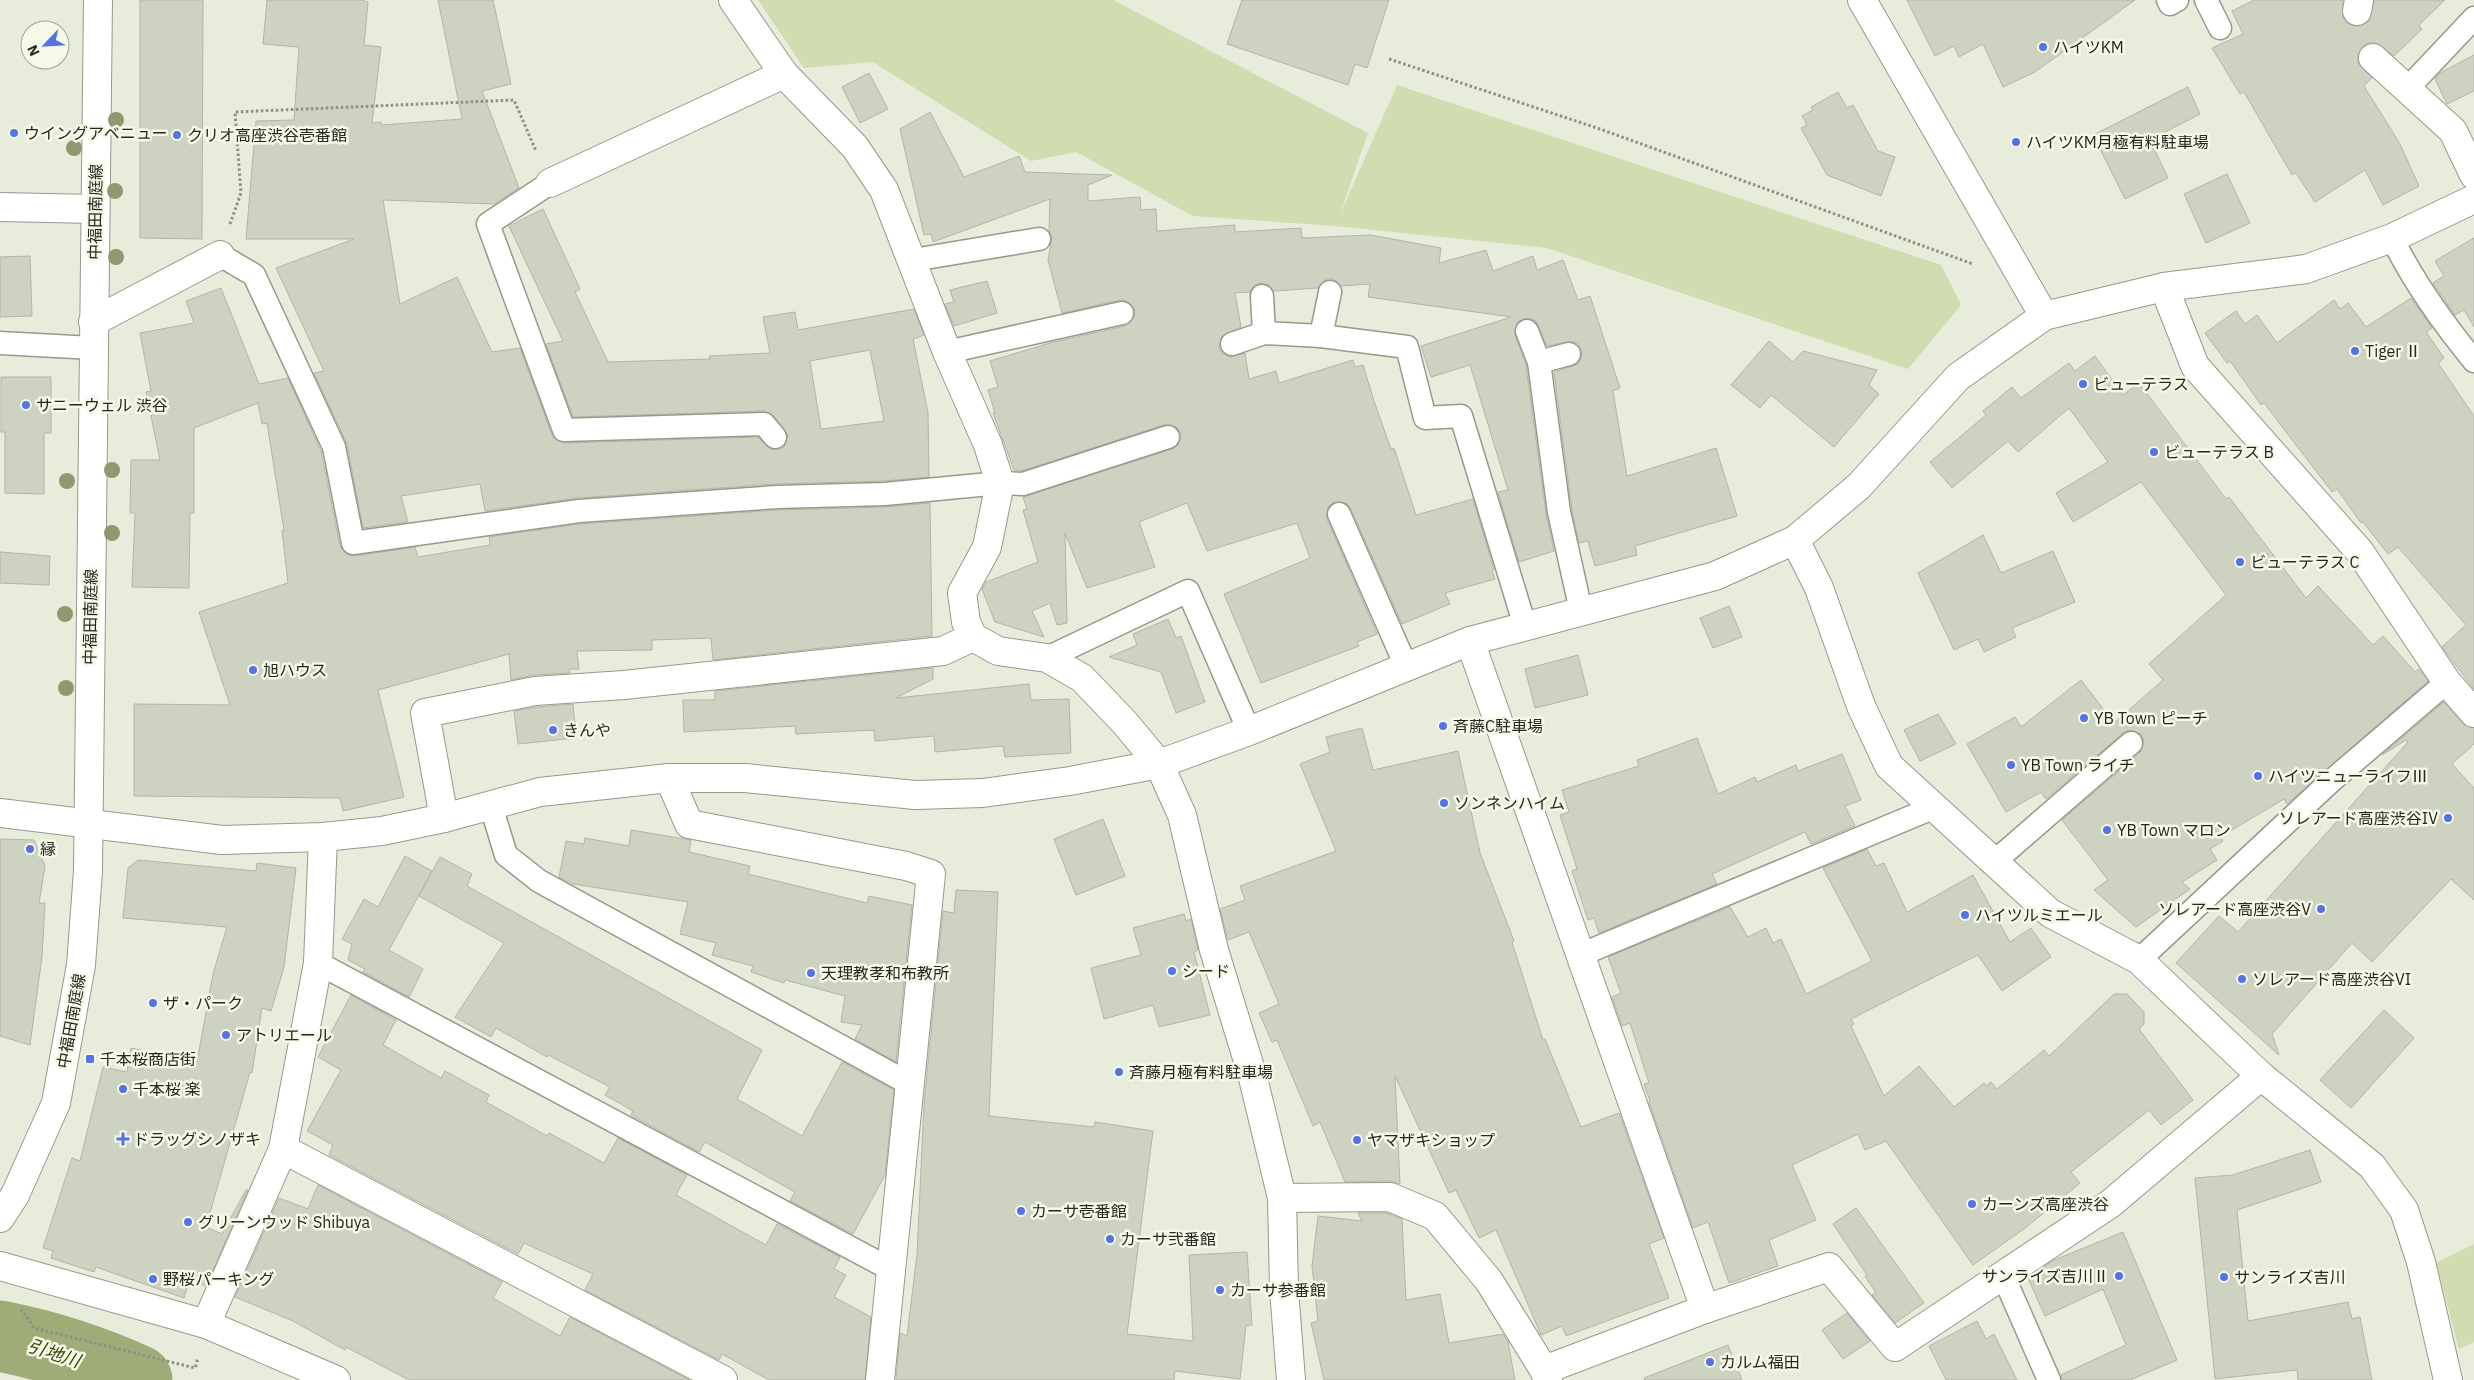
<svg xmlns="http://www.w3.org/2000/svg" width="2474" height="1380" font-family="'IBM Plex Sans','Noto Sans JP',sans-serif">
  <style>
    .green { fill: #d1dcb1 }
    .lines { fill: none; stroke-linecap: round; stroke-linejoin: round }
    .river { stroke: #a0ac77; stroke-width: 71 }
    .building { fill: #cdd2c1; stroke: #b2b6a6; fill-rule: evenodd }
    .lane-casing { stroke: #969a8b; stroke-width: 25 }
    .street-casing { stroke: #969a8b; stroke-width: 30 }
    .secondary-casing { stroke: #969a8b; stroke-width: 30 }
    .path { stroke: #8d9084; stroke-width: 3; stroke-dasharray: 2.5 2.5; stroke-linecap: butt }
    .lane { stroke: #fff; stroke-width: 22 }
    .street { stroke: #fff; stroke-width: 28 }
    .secondary { stroke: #fff; stroke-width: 28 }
    .tree { fill: #90986f }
    .poi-dot { fill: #5473e8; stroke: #f4f9e8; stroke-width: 2 }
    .labels { text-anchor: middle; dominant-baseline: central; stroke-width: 5; stroke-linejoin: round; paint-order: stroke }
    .poi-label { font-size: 16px; fill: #252720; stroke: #f4f9e8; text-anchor: start }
    .street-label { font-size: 16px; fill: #252720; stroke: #f4f9e8 }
    .water-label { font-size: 18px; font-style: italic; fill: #394402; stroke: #f4f9e8 }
  </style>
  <rect width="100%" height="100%" fill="#e7ecdb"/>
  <!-- green -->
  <g class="green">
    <path d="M758 0H1113L1368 133 1339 217 1397 85 1941 265 1961 305 1908 369 1547 248 1335 226 1193 216 1076 152 1031 161 873 62 804 68Z"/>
    <path d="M2474 1244V1342L2459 1349 2436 1263Z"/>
  </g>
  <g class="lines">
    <!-- river -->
    <path class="river" d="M0 1336C46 1345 95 1361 137 1380"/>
  </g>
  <!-- building -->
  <g class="building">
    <path d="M140 0H203L202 239 140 238Z"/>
    <path d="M267 0H361L368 2 364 45 381 47 372 123 381 122V125L462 119 438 0H493L511 84 482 91 519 188 494 204 383 200 400 304 457 277 492 352 520 348 552 435 556 440 564 443 758 437 770 449 777 450 784 447 788 435 774 416 764 411 573 417 546 344 563 341 509 226 543 209 580 289 575 292 608 362 710 359 709 356 770 353 763 317 795 312 798 330 914 309 924 335 913 339 928 413 929 477 884 481 776 484 578 498 485 511 480 484 401 496 408 522 363 528 347 444 314 373 324 371 276 268 354 239H246L256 121 294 120 299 47 263 44ZM870 350 884 421 821 429 810 361Z"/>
    <path d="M1242 0H1389L1367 68 1355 64 1348 85 1227 44Z"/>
    <path d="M1907 0H2135L2035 72 2003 87 1983 44 1959 57 1954 46 1935 56Z"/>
    <path d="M2254 0H2343V17L2347 23 2355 26 2363 25 2369 21 2374 0H2445L2419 25 2422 29 2394 56 2376 43H2368L2362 47 2358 55V63L2372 78 2364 86 2400 144 2419 186 2383 205 2365 170 2315 202 2296 173 2292 175 2244 92 2240 94 2212 48 2243 34 2232 11Z"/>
    <path d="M2474 55V91L2447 104 2435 79 2440 73Z"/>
    <path d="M869 73 888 109 860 123 842 87Z"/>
    <path d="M2188 87 2200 114 2150 140 2168 178 2125 199 2093 135Z"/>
    <path d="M1838 92 1847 108 1853 105 1878 151 1895 157 1881 196 1827 175 1801 128 1807 125 1802 116 1813 110 1811 107Z"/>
    <path d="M930 112 964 177 1019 156 1025 172 1112 175 1088 185V201L1140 197 1141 210 1156 209 1157 231 1235 225V232L1301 228 1302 238 1371 235 1441 248 1439 263 1486 250 1493 271 1533 256 1537 270 1563 260 1578 300 1590 296 1620 388 1613 391 1627 476 1716 448 1737 516 1635 546 1637 555 1595 566 1588 541 1579 543 1572 510 1554 372 1578 364 1581 358 1582 350 1578 344 1572 341 1547 346 1536 321 1529 318 1523 319 1517 323 1515 335 1526 365 1546 514 1554 551 1519 562 1498 492 1508 490 1470 365 1431 377 1421 346 1511 317 1368 297 1370 284 1341 286 1333 279H1326L1318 288 1274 291 1268 285 1261 283 1254 285 1250 292 1235 293 1241 327 1222 336 1219 348 1223 354 1230 357 1245 353 1249 379 1276 371 1279 383 1353 360 1355 367 1363 365 1374 401 1391 449 1394 448 1416 515 1473 499 1494 570 1492 571 1495 579 1445 593 1450 604 1402 624 1351 509 1346 503 1334 502 1328 507 1327 519 1377 634 1357 642 1359 646 1261 683 1224 594 1310 558 1297 523 1207 551 1187 503 1139 522 1155 567 1087 588 1065 533 1067 623 1057 625 1050 603 1032 611 1044 637 995 622 982 589 986 582 1038 562 1023 510 1027 509 1023 497 1172 449 1178 445 1181 433 1176 427 1164 425 1021 471 1014 470 993 413H995L988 390 998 387 990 361 1050 343 1125 326 1134 317 1135 310 1126 301 1120 300 1062 313 1048 260 1052 237 1049 231 1050 199 933 242 931 234 924 235 900 129Z"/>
    <path d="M2227 174 2250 223 2206 243 2184 194Z"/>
    <path d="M2474 238V327L2464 310 2455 315 2433 283 2444 276 2435 261Z"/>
    <path d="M30 256 32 316 0 317V257Z"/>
    <path d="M987 281 997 313 954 326 945 304 954 302 950 290Z"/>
    <path d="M221 288 259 384 288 378 321 451 340 546 348 555 355 556 415 547 418 557 490 545 489 537 580 524 778 510 885 507 930 503 932 636 713 660 711 638 652 640V650L577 651 579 669H569L570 673 534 675 511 680 509 654 378 690 404 797 343 811 340 798 134 796V704L230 705 199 612 288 583 282 530H284L267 423 262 424 258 403 194 428V513H190L189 588 132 587 135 513H130L131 460H160L146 392 151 391 140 333 194 323 186 301Z"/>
    <path d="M2411 298 2432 328 2426 332 2444 358 2438 363 2474 416V689L2442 647 2466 625 2398 547 2388 554 2363 522 2361 523 2337 489 2332 492 2264 403 2261 405 2230 361 2227 363 2205 333 2236 311 2245 324 2257 315 2277 343 2334 300 2340 309 2348 303 2366 327Z"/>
    <path d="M1769 341 1793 362 1803 351 1877 370 1869 385 1879 394 1834 447 1771 395 1760 408 1731 385Z"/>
    <path d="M2095 356 2123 395 2139 383 2226 499 2229 497 2306 598 2318 586 2373 645 2383 636 2415 672 2419 669 2428 681 2287 804 2284 799 2220 837 2223 841 2210 849 2217 860 2182 882 2190 889 2136 927 2094 890 2108 880 2062 820 2140 753 2144 741 2141 734 2129 730 2123 733 2046 799 2041 792 2006 812 1967 744 2015 717 2021 727 2081 680 2114 723 2163 680 2149 664 2226 595 2141 482 2073 522 2056 493 2108 462 2069 408 2018 452 2008 441 1952 488 1930 462 1986 415 1983 411 2012 387 2021 398 2069 363 2075 371Z"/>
    <path d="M1 377H51V433H44V494L5 493V432H1Z"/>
    <path d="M1983 535 2001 573 2053 551 2075 602 2012 628 2016 637 1984 652 1978 639 1954 650 1918 573Z"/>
    <path d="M0 552 50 556 49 585 0 583Z"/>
    <path d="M1729 606 1742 637 1713 648 1700 618Z"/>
    <path d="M1168 619 1176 638 1181 636 1205 702 1176 713 1161 672 1109 657 1137 645 1133 634Z"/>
    <path d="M1578 655 1588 695 1535 708 1525 669Z"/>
    <path d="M933 668V679L896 698 1029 684 1031 700 1069 699 1071 753 1005 757 1003 746 935 752 934 736 875 741 874 730 796 734 795 726 684 732 683 700H715V691Z"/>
    <path d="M2444 702 2463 724 2474 728V744L2452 764 2474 788V900L2451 879 2372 962 2352 943 2272 1034 2279 1055 2176 963 2219 916 2238 932 2408 742 2406 740 2382 755Z"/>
    <path d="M573 704 576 738 518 744 514 711 537 707Z"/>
    <path d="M1938 714 1956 744 1920 761 1904 730Z"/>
    <path d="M1362 728 1373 770 1458 751 1480 853 1514 941 1512 942 1543 1040 1545 1039 1581 1127 1619 1113 1664 1238 1649 1244 1669 1298 1566 1336 1562 1326 1541 1335 1496 1230 1479 1238 1456 1190 1449 1193 1395 1076 1400 1184 1390 1181 1345 1182 1320 1122 1313 1126 1277 1040 1272 1042 1259 1013 1279 1004 1249 932 1228 940 1220 909 1245 900 1240 886 1336 851 1300 764 1330 752 1326 737Z"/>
    <path d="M1697 738 1718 794 1755 777 1757 782 1796 765 1798 771 1842 754 1861 800 1845 806 1855 826 1811 844 1805 832 1712 874 1717 884 1599 933 1594 918 1588 920 1572 871 1577 869 1560 815 1569 812 1562 790 1639 766 1637 760Z"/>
    <path d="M1103 819 1125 876 1076 895 1054 839Z"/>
    <path d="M631 830 691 840 689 852 750 866 748 874 867 903 869 896 912 905 896 1062 855 1039 862 1025 841 1022 845 996 785 980 784 983 751 972 753 966 712 955 716 943 680 934 688 902 573 884 559 877 566 841 584 844 585 838 629 846Z"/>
    <path d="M0 839 34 840 45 866 39 903H45L42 957 30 1045 0 1036Z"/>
    <path d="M1867 849 1876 866 1884 863 1907 912 1973 875 2010 942 2031 928 2051 957 2002 991 1978 955 1851 1019 1854 1024 1851 1026 1884 1096 1919 1066 1954 1107 1984 1083 1986 1086 1991 1082 1997 1089 2044 1050 2049 1056 2114 994H2127L2144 1012V1024L2139 1029 2193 1100 2161 1125 2149 1110 2071 1172 2080 1183 2024 1229 1973 1265 1886 1141 1865 1150 1858 1134 1792 1165 1816 1220 1769 1240 1778 1266 1729 1283 1708 1222 1693 1228 1649 1102 1650 1101 1644 1084 1649 1083 1630 1023 1622 1026 1612 997 1621 993 1608 957 1730 907 1748 937 1766 928 1773 943 1781 939 1806 994 1872 961 1823 868Z"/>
    <path d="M405 856 432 871 389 950 423 969 409 997 363 972 365 969 348 960 352 944 342 939 364 899 378 907Z"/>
    <path d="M440 857 472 874 467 886 762 1050 737 1099 802 1136 842 1062 894 1090 885 1175 853 1234 790 1201 795 1192 705 1142 699 1152 631 1115 633 1111 605 1095 610 1087 548 1055 547 1057 496 1028 491 1037 455 1017 504 943 419 896Z"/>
    <path d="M138 860 256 871 257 863 296 868 284 967 271 1011 262 1008 252 1073 250 1072 206 1227 222 1234 246 1190H248L206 1286 190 1279 184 1298 96 1267 94 1272 51 1258 53 1251 43 1248 72 1158 80 1161 103 1067 127 1072 131 1048 197 1062 213 974 227 927 123 918 128 868Z"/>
    <path d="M956 890 998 892 989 1116 1094 1127 1095 1122 1153 1131 1127 1334 1193 1341 1189 1255 1247 1252 1252 1325 1246 1326 1240 1379 1175 1371 1174 1380H896L900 1333 907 1336 917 1255 924 1104 943 911 954 913Z"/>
    <path d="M1184 914 1186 921 1191 919 1198 950 1194 952 1210 1015 1159 1027 1153 1005 1104 1019 1091 968 1141 955 1133 928Z"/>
    <path d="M351 995 396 1020 383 1045 441 1078 445 1071 489 1095 486 1102 547 1136 549 1133 604 1163 618 1138 687 1175 676 1195 766 1245 777 1224 840 1257 834 1269 846 1275 834 1297 871 1317 865 1380H769L722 1354 719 1360 585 1290 593 1274 524 1243 518 1254 329 1155 333 1145 307 1131 341 1070 318 1057Z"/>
    <path d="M2384 1010 2414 1038 2351 1108 2320 1080Z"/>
    <path d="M2310 1150 2321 1182 2237 1210 2248 1321 2348 1302 2352 1319 2360 1317 2372 1380H2298L2297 1370 2215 1379 2195 1178 2233 1175Z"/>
    <path d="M318 1185 502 1282 493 1298 560 1336 570 1317 689 1380H409L346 1347 345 1350 293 1321 235 1297 279 1198 308 1209Z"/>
    <path d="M1856 1208 1924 1303 1895 1323 1872 1295 1876 1293 1865 1276 1867 1275 1833 1224Z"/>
    <path d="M1358 1213H1387L1402 1219 1406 1300 1440 1294 1449 1343 1503 1334 1508 1342 1515 1380H1324L1311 1323 1318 1321 1312 1266 1318 1216 1362 1221Z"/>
    <path d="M2123 1232 2177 1360 2130 1380H2062L2061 1375 2126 1345 2103 1289 2045 1316 2028 1278 2052 1261Z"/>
    <path d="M1847 1313 1870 1341 1843 1359 1822 1330Z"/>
    <path d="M1977 1321 1986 1339 1994 1334 2017 1380H1946L1929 1346Z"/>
    <path d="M1728 1345 1742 1380H1645L1644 1378Z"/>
  </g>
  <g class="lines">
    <defs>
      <g id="lane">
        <path d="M2168 0 2170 4 2177 0"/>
        <path d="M2206 0 2220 28"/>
        <path d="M2407 89 2474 18"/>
        <path d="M550 183 488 224 564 430 764 424 775 437"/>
        <path d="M2392 238C2414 283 2443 323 2474 361"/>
        <path d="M220 255 254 275 334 447 353 543 579 511 777 497 885 494 1000 483 1023 484 1168 437"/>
        <path d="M913 260 1039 239"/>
        <path d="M1262 296 1264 333"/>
        <path d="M1527 331 1539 362 1559 512 1581 611"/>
        <path d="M1321 336 1330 292"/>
        <path d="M0 343 93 348"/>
        <path d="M1232 344 1264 333 1321 336 1407 347 1425 418 1461 416 1525 626"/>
        <path d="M947 352 1122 313"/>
        <path d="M1539 362 1569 354"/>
        <path d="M1339 514 1406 666"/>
        <path d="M1047 658 1188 591 1249 731"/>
        <path d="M491 806 506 855 539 881 910 1084"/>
        <path d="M1994 862 2131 743"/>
        <path d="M1580 955 1935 807"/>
        <path d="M2139 960 2329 783 2447 682"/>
        <path d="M318 963 890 1269"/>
        <path d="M2003 1275 2049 1380"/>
      </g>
      <g id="street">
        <path d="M733 0 784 74 855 147 884 190 947 352 988 445 1000 483 987 547 962 593 966 622 973 637 998 651 1047 658 1082 678 1125 723 1159 764 1182 815 1214 950 1252 1074 1282 1198 1284 1289 1291 1380"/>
        <path d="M1862 0 2044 316"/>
        <path d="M2357 11 2359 0"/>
        <path d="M2373 58 2453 131 2474 175"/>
        <path d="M550 183 784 74"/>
        <path d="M0 207 95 209"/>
        <path d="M2164 287 2195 366 2360 552 2447 682 2474 713"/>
        <path d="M93 322 220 255"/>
        <path d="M1795 540 1819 588 1861 706 1889 766 2050 913 2139 960 2261 1076 2372 1166 2404 1210 2421 1262 2448 1380"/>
        <path d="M1470 641 1705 1309"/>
        <path d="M669 778 689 824 906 866 931 874 880 1380"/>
        <path d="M444 818 425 713 535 691 624 685 943 651 973 637"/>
        <path d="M283 1149 723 1380"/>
        <path d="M1282 1198 1390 1197 1435 1216 1489 1281 1544 1370 1548 1380"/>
        <path d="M0 1266 206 1324 336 1380"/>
        <path d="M206 1324 283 1149 318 963 323 837"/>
        <path d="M1544 1370 1705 1309 1829 1267 1895 1347 2110 1204 2261 1076"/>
      </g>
      <g id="secondary">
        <path d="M0 813 222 840 323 837 382 831 444 818 540 792 669 778H745L915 795 983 793 1070 781 1159 764 1249 731 1470 641 1715 576 1795 540 1859 486 1958 377 2044 316 2164 287 2306 269 2392 238 2474 199"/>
        <path d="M0 1218 15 1195 56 1103 81 965 88 871 98 0"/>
      </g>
    </defs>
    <!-- lane casing -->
    <use href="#lane" class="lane-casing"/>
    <!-- street casing -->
    <use href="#street" class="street-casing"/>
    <!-- secondary casing -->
    <use href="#secondary" class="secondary-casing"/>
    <!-- path -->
    <g class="path">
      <path d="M1389 59 1600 129 1973 264"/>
      <path d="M230 224 241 193 235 112 514 100 536 151"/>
      <path d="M21 1309 34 1328 195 1368 198 1358"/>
    </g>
    <!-- lane -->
    <use href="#lane" class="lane"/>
    <!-- street -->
    <use href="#street" class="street"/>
    <!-- secondary -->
    <use href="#secondary" class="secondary"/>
  </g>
  <!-- trees -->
  <g class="tree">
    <circle cx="116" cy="120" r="8"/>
    <circle cx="74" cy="148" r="8"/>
    <circle cx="115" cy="191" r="8"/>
    <circle cx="116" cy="257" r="8"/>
    <circle cx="112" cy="470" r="8"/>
    <circle cx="67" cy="481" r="8"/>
    <circle cx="112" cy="533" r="8"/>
    <circle cx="65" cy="614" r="8"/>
    <circle cx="66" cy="688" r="8"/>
  </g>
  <!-- markers -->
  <g class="poi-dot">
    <circle cx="2043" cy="47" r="5"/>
    <circle cx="14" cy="133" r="5"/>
    <circle cx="177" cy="135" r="5"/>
    <circle cx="2016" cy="142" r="5"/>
    <circle cx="2355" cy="351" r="5"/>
    <circle cx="2083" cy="384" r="5"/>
    <circle cx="26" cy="405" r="5"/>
    <circle cx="2154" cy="452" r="5"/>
    <circle cx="2240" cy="562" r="5"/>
    <circle cx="253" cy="670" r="5"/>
    <circle cx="2084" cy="718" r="5"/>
    <circle cx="1443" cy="726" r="5"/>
    <circle cx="553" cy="730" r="5"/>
    <circle cx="2011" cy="765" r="5"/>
    <circle cx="2258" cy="776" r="5"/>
    <circle cx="1444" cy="803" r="5"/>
    <circle cx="2448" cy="818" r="5"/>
    <circle cx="2107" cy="830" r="5"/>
    <circle cx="30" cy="849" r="5"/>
    <circle cx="2321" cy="909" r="5"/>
    <circle cx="1965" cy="915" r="5"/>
    <circle cx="1172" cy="971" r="5"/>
    <circle cx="811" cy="973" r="5"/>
    <circle cx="2242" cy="979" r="5"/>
    <circle cx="153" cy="1003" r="5"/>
    <circle cx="226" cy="1035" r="5"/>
    <rect x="85" y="1054" width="10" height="10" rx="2.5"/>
    <circle cx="1119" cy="1072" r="5"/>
    <circle cx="123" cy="1089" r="5"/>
    <path d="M120.5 1131.5h5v5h5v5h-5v5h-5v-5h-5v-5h5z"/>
    <circle cx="1357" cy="1140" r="5"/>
    <circle cx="1972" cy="1204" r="5"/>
    <circle cx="1021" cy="1211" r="5"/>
    <circle cx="188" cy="1222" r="5"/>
    <circle cx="1110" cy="1239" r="5"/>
    <circle cx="2119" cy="1276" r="5"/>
    <circle cx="2224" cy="1277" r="5"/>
    <circle cx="153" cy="1279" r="5"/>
    <circle cx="1220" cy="1290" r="5"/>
    <circle cx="1710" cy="1362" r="5"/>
  </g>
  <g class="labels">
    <!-- poi labels -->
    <g class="poi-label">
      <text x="2053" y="47">ハイツKM</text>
      <text x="24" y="133">ウイングアベニュー</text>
      <text x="187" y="135">クリオ高座渋谷壱番館</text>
      <text x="2026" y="142">ハイツKM月極有料駐車場</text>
      <text x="2365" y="351">Tiger Ⅱ</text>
      <text x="2093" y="384">ビューテラス</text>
      <text x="36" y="405">サニーウェル 渋谷</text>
      <text x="2164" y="452">ビューテラス B</text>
      <text x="2250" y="562">ビューテラス C</text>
      <text x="263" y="670">旭ハウス</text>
      <text x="2094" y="718">YB Town ピーチ</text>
      <text x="1453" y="726">斉藤C駐車場</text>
      <text x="563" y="730">きんや</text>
      <text x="2021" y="765">YB Town ライチ</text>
      <text x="2268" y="776">ハイツニューライフⅢ</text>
      <text x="1454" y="803">ソンネンハイム</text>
      <text x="2438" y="818" text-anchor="end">ソレアード高座渋谷IV</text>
      <text x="2117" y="830">YB Town マロン</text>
      <text x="40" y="849">縁</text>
      <text x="2311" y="909" text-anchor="end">ソレアード高座渋谷V</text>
      <text x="1975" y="915">ハイツルミエール</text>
      <text x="1182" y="971">シード</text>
      <text x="821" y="973">天理教孝和布教所</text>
      <text x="2252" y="979">ソレアード高座渋谷VI</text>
      <text x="163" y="1003">ザ・パーク</text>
      <text x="236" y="1035">アトリエール</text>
      <text x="100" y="1059">千本桜商店街</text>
      <text x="1129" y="1072">斉藤月極有料駐車場</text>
      <text x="133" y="1089">千本桜 楽</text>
      <text x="133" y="1139">ドラッグシノザキ</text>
      <text x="1367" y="1140">ヤマザキショップ</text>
      <text x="1982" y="1204">カーンズ高座渋谷</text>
      <text x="1031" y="1211">カーサ壱番館</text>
      <text x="198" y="1222">グリーンウッド Shibuya</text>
      <text x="1120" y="1239">カーサ弐番館</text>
      <text x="2109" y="1276" text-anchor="end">サンライズ吉川Ⅱ</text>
      <text x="2234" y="1277">サンライズ吉川</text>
      <text x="163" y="1279">野桜パーキング</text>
      <text x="1230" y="1290">カーサ参番館</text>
      <text x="1720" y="1362">カルム福田</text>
    </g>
    <!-- street labels -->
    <g class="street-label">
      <text transform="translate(95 212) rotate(-89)">中福田南庭線</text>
      <text transform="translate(90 617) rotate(-89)">中福田南庭線</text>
      <text transform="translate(71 1021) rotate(-80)">中福田南庭線</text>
    </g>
    <!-- water labels -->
    <g class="water-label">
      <text transform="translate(54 1353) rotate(18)">引地川</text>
    </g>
  </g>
  <!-- north arrow -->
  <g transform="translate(45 45) rotate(245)"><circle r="24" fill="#f4f9e8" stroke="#a1a598"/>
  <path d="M0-4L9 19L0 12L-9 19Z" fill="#5473e8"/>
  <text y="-8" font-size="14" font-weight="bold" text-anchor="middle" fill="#252720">N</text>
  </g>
</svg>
